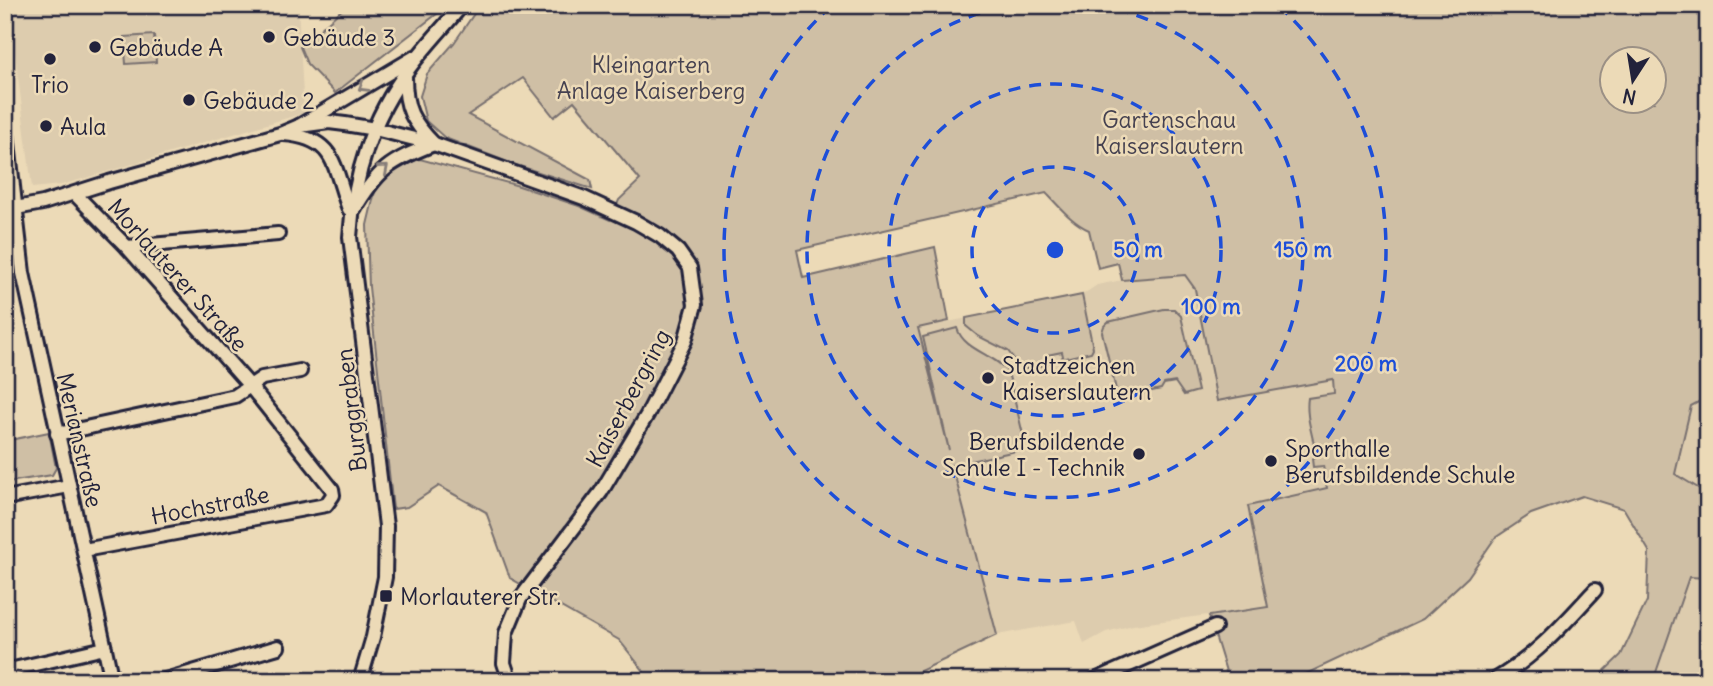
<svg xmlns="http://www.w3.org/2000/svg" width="1713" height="686" font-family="Delius,sans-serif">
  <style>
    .built { fill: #ddccae }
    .green { fill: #cfbfa5; stroke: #787070; stroke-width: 2; fill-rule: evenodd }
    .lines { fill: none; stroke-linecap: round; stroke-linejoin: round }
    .minor-casing { stroke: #22223b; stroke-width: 18 }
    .minor { stroke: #ecdab7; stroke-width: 12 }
    .oneway { stroke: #877e79 }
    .ring { fill: none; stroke: #1d4ed8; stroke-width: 3.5; stroke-dasharray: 12 9 }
    .poi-dot { fill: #22223b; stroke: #ecdab7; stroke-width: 2.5 }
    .labels { text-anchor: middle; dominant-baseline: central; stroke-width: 5; stroke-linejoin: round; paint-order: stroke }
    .poi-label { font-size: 23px; fill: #22223b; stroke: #ecdab7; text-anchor: start }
    .park-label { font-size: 23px; fill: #454150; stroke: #ecdab7 }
    .street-label { font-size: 23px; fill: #22223b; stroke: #ecdab7 }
    .centre { fill: #1d4ed8; stroke: #ecdab7; stroke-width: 3.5 }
    .ring-label { font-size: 21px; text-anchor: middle; font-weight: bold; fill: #1d4ed8; stroke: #ecdab7; stroke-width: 5; stroke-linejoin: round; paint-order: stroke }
  </style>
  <rect width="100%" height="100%" fill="#ecdab7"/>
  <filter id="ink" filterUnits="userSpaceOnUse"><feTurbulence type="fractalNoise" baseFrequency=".0143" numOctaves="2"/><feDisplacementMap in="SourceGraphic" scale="14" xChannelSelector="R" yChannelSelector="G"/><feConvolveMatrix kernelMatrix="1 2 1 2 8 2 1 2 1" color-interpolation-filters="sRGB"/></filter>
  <g filter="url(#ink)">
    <!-- built -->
    <g class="built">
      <path d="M9 5H298L304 113 86 178 61 185 32 188Z"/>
      <path d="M1185 275 1195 289 1217 401 1333 380 1327 488 1248 506 1268 607 1133 625 1106 632 1084 644 1076 621 997 635 981 580 918 328 1082 295 1097 285 1122 280Z"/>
      <path d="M1708 397V494L1675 475 1691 406Z"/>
      <path d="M1689 577 1708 578V681H1653Z"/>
    </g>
    <!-- green -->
    <g class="green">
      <path d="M347 5H444L438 13 335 93 307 64 300 47Z"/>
      <path d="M480 5H1708V397L1691 406 1675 474 1708 494V578L1689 577 1653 681H1594L1621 655 1647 601 1649 551 1624 509 1582 496 1531 514 1495 538 1468 577 1423 619 1291 681H1229L1209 616 1268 607 1248 506 1327 488 1323 466 1313 467 1312 459 1316 457C1314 437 1305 418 1308 398L1334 394 1333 380 1217 401 1195 289 1185 275 1122 280 1118 263 1098 268 1089 230C1072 223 1059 206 1046 193L797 250 803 278 935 247 949 321 918 328 949 450 923 337 957 328C964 351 995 354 1008 372L1025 443 1016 451 952 465 997 635 899 681H646L643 670 619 640 510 578 486 512 439 486 407 507 393 509 369 287 367 225 377 183 394 166 420 159 519 186 579 206 610 220 619 200 640 180 574 101 554 117 523 78 468 115 590 180 592 189 513 164 445 138 426 121 420 96 427 74 454 43ZM1612 60H1654V102H1612Z"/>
      <path d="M154 35 156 62 126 64 124 37Z"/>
      <path d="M1082 295 1093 348 1091 352 1061 359 1063 356 1062 352 1047 355 1049 364 1022 370 1008 351 978 336 966 326V318Z"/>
      <path d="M1164 309H1174L1181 316 1198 391 1184 395 1175 382 1164 384 1161 389 1118 398 1102 332 1104 326 1108 322Z"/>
      <path d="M49 432 56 468 52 475 8 482 5 465V441Z"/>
    </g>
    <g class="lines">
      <defs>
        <g id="minor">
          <path d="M405 77C405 109 412 121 434 144"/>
          <path d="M5 117 23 273 112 681"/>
          <path d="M299 126 329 122 345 124 375 129 434 144 584 198 636 222 660 236 678 251 690 268 695 305 685 341 647 415 601 492 520 599 506 633 504 663 510 681"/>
          <path d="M284 134C337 138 333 167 349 209"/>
          <path d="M75 194 127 247 250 386 332 489 333 495 326 505 84 550"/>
          <path d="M5 210 43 203 109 182 280 134 299 126 415 57"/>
          <path d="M354 210C378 169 390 161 434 144"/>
          <path d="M127 247 278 234"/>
          <path d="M57 434 235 396 262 378 300 371"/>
          <path d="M5 498 69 486"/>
          <path d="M5 671 105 648"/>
          <path d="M162 681 278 647"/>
          <path d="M360 681 373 637 385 577 386 526 350 237C354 174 371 119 410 67 426 45 445 26 462 5"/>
          <path d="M1093 681 1215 627"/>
          <path d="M1493 681C1534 658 1564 624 1595 590"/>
        </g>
      </defs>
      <!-- minor casing -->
      <use href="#minor" class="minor-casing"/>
      <!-- minor -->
      <use href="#minor" class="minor"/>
    </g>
    <!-- one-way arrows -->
    <defs><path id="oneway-chevron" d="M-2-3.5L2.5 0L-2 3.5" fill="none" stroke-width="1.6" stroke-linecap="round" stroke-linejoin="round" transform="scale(1.75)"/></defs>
    <g class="oneway">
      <use href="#oneway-chevron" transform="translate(363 87) rotate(149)"/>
      <use href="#oneway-chevron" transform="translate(384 169) rotate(-41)"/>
    </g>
  </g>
  <!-- distance rings -->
  <g class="ring">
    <circle cx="1055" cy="250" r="83"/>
    <circle cx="1055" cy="250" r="166"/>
    <path d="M1096 5A248 248 0 1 1 1014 5"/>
    <path d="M1279 6A331 331 0 1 1 831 6"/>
  </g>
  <!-- markers -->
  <g class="poi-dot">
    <circle cx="269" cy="37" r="7"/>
    <circle cx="95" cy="47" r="7"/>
    <circle cx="50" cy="59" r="7"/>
    <circle cx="189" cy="100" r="7"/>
    <circle cx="46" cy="126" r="7"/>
    <circle cx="988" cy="378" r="7"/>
    <circle cx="1139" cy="454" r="7"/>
    <circle cx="1271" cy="461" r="7"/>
    <rect x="379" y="589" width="14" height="14" rx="3.5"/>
  </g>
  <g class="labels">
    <!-- poi labels -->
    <g class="poi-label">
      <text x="283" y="37">Gebäude 3</text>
      <text x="109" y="47">Gebäude A</text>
      <text x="50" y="84" text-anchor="middle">Trio</text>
      <text x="203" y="100">Gebäude 2</text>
      <text x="60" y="126">Aula</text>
      <text x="1002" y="365">Stadtzeichen<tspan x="1002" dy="26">Kaiserslautern</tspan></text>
      <text x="1125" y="441" text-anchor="end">Berufsbildende<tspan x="1125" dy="26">Schule I - Technik</tspan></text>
      <text x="1285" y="448">Sporthalle<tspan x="1285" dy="26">Berufsbildende Schule</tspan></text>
      <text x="400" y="596">Morlauterer Str.</text>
    </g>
    <!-- park labels -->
    <g class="park-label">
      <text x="651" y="64">Kleingarten<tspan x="651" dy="26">Anlage Kaiserberg</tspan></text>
      <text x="1169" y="119">Gartenschau<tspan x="1169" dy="26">Kaiserslautern</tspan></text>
    </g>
    <!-- street labels -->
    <g class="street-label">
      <text transform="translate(178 275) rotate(48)">Morlauterer Straße</text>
      <text transform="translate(628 398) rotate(-62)">Kaiserbergring</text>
      <text transform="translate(351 410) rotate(-97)">Burggraben</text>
      <text transform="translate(80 440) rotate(77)">Merianstraße</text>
      <text transform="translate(210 505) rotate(-11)">Hochstraße</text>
    </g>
  </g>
  <circle cx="1055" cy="250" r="10" class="centre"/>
  <g class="ring-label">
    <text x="1138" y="257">50 m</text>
    <text x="1303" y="257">150 m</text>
    <text x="1211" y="314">100 m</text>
    <text x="1366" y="371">200 m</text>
  </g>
  <!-- margin -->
  <rect width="1713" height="686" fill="none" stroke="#ecdab7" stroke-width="28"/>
  <rect x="14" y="14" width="1685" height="658" fill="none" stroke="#22223b" stroke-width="2.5" filter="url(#ink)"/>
  <!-- north arrow -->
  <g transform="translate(1633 80) rotate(192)"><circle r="33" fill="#ecdab7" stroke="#9b9085" stroke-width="2"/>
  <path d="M0-5L12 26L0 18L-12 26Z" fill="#22223b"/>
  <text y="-10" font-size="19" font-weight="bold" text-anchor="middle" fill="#22223b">N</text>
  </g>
</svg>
